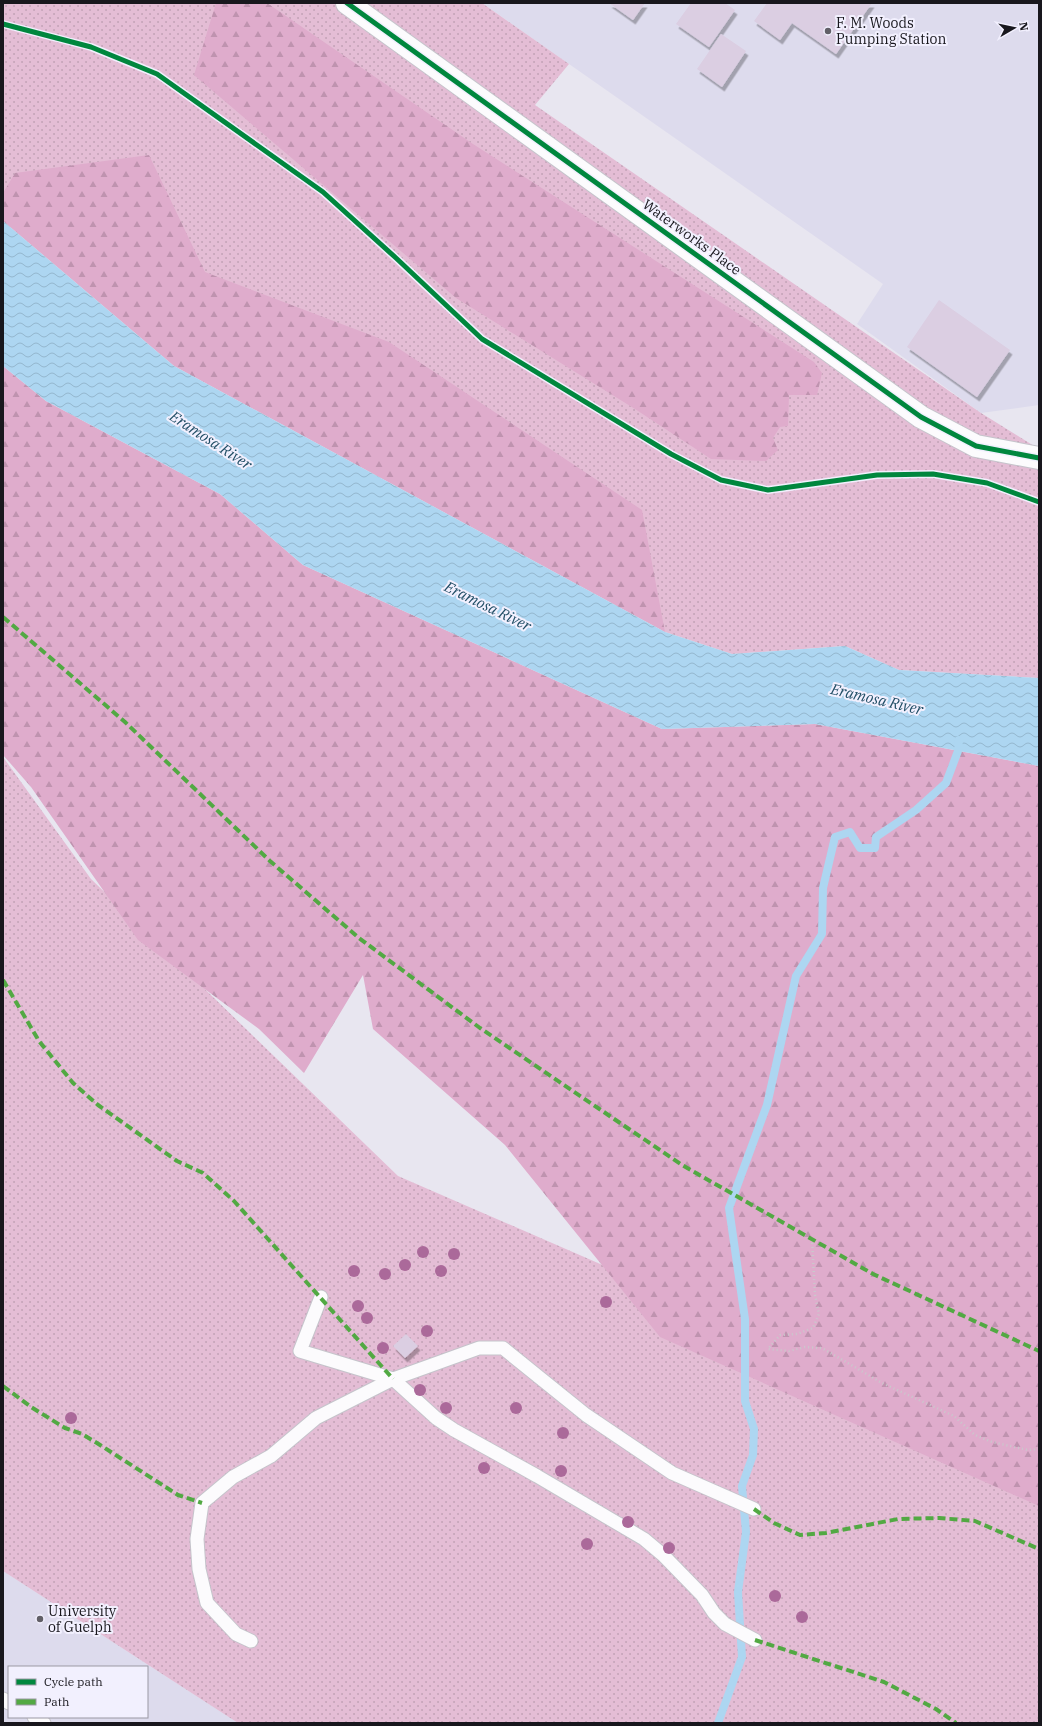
<svg xmlns="http://www.w3.org/2000/svg" width="1042" height="1726" font-family="'IBM Plex Serif',serif">
  <style>
    .built { fill: #dddbed; fill-rule: evenodd }
    .grass { fill: url(#grass-dots) }
    .forest { fill: url(#forest-firs) }
    .water { fill: url(#water-waves) }
    .lines { fill: none; stroke-linecap: round; stroke-linejoin: round }
    .stream { stroke: #add6f1; stroke-width: 8 }
    .building { fill: #dbcee2; filter: url(#shadow) }
    .lane-casing { stroke: #c5c4cb; stroke-width: 15 }
    .street-casing { stroke: #c5c4cb; stroke-width: 24 }
    .path { stroke: #c9c9cc; stroke-width: 2.5; stroke-dasharray: 1 3; stroke-linecap: butt }
    .lane { stroke: #fcfbfd; stroke-width: 13 }
    .street { stroke: #fcfbfd; stroke-width: 22 }
    .quiet { stroke: #52a943; stroke-width: 4; stroke-dasharray: 8 4; stroke-linecap: butt }
    .cycleway-casing { stroke: #f2f0fe; stroke-width: 8 }
    .cycleway { stroke: #00873e; stroke-width: 5 }
    .tree { fill: #ab699a }
    .poi-dot { fill: #615f67; stroke: #f2f0fe; stroke-width: 1.5 }
    .labels { text-anchor: middle; dominant-baseline: central; stroke-width: 4; stroke-linejoin: round; paint-order: stroke }
    .poi-label { font-size: 14px; fill: #18171d; stroke: #f2f0fe; text-anchor: start }
    .street-label { font-size: 14px; fill: #18171d; stroke: #f2f0fe }
    .water-label { font-size: 15px; font-style: italic; fill: #214e66; stroke: #f2f0fe }
  </style>
  <defs>
    <pattern id="grass-dots" width="8" height="8" patternUnits="userSpaceOnUse"><rect width="8" height="8" fill="#e4bdd5"/><path d="M2 2h.1M6 6h.1" fill="none" stroke="#c3a2b6" stroke-width="1.8" stroke-linecap="round"/></pattern>
    <pattern id="forest-firs" width="22" height="20" patternUnits="userSpaceOnUse"><rect width="22" height="20" fill="#dfaccc"/><path d="M5 1l3.5 6h-7zM16 11l3.5 6h-7z" fill="#bf93af"/></pattern>
    <pattern id="water-waves" width="16" height="10" patternUnits="userSpaceOnUse"><rect width="16" height="10" fill="#add6f1"/><path d="M0 5q4-4 8 0t8 0" fill="none" stroke="#94b7ce"/></pattern>
    <filter id="shadow"><feDropShadow dx="2.5" dy="4.5" stdDeviation="0" flood-color="#0004"/></filter>
  </defs>
  <rect width="100%" height="100%" fill="#e8e6f0"/>
  <!-- built -->
  <g class="built">
    <path d="M482 3H1039V405L981 413 857 324 883 284Z"/>
    <path d="M3 1571 238 1723H3ZM9 1667H147V1717H9Z"/>
  </g>
  <!-- grass -->
  <g class="grass">
    <path d="M3 3H482L569 64 535 105 981 413 1039 449V678L899 670 845 646 732 654 665 632 3 221Z"/>
    <path d="M3 757 91 879 398 1176 699 1307 1039 1452V1723H238L3 1571Z"/>
  </g>
  <!-- forest -->
  <g class="forest">
    <path d="M216 3H267L473 144 814 362 822 373 817 395H789L788 426 780 427 773 438 778 450 766 461 711 459 635 409 456 298 194 75Z"/>
    <path d="M149 155 205 272 389 342 642 510 665 632 174 366 3 221V193L15 173Z"/>
    <path d="M3 366 46 401 220 494 303 565 662 729 815 724 1039 766V1506L660 1337 505 1145 373 1029 363 975 304 1073 259 1029 138 940 31 787 3 755Z"/>
  </g>
  <!-- water -->
  <path class="water" d="M3 221 174 366 665 632 732 654 845 646 899 670 1039 678V766L815 724 662 729 303 565 220 494 46 401 3 366Z"/>
  <g class="lines">
    <!-- stream -->
    <path class="stream" d="M718 1723 742 1657 738 1592 746 1532 742 1486 753 1455 754 1429 745 1401V1319L729 1208 767 1105 796 976 822 934 823 888 835 837 850 832 860 848H875L876 837 916 810 946 783 958 751 959 740"/>
  </g>
  <!-- building -->
  <g class="building">
    <path d="M609 3H645L633 20Z"/>
    <path d="M691 3H725L735 10 709 47 676 24Z"/>
    <path d="M767 3H872L836 54 792 23 780 40 754 21Z"/>
    <path d="M721 34 746 51 722 87 697 69Z"/>
    <path d="M939 300 1010 350 977 397 907 347Z"/>
    <path d="M406 1334 418 1346 405 1358 393 1346Z"/>
  </g>
  <g class="lines">
    <defs>
      <g id="lane">
        <path d="M321 1297 300 1351 393 1379 436 1418 454 1430 537 1476 644 1539 663 1555 702 1595 714 1613 725 1624 755 1640"/>
        <path d="M251 1641 236 1634 207 1603 199 1569 197 1539 202 1503 233 1477 271 1456 316 1418 393 1379 479 1348H503L586 1415 672 1473 754 1509"/>
        <path d="M3 1699 9 1703"/>
        <path d="M34 1717 44 1723"/>
      </g>
      <path id="street" d="M347 3 921 417 976 446 1039 458"/>
    </defs>
    <!-- lane casing -->
    <use href="#lane" class="lane-casing"/>
    <!-- street casing -->
    <use href="#street" class="street-casing"/>
    <!-- path -->
    <path class="path" d="M812 1239 815 1295 819 1314 813 1328 797 1334 780 1335 768 1349 789 1351 805 1347 822 1348 882 1383 954 1416 975 1435 992 1442 1028 1450 1039 1449"/>
    <!-- lane -->
    <use href="#lane" class="lane"/>
    <!-- street -->
    <use href="#street" class="street"/>
    <!-- quiet -->
    <g class="quiet">
      <path d="M3 617 125 722 270 861 359 938 480 1028 682 1165 873 1274 1039 1351"/>
      <path d="M3 980 39 1041 73 1083 98 1105 177 1161 203 1173 234 1201 393 1379"/>
      <path d="M3 1386 31 1407 65 1428 82 1434 97 1443 178 1495 202 1503"/>
      <path d="M754 1509 774 1523 800 1535 826 1533 898 1519 939 1518 975 1521 1039 1549"/>
      <path d="M755 1640 884 1682 936 1709 956 1723"/>
    </g>
    <defs>
      <g id="cycleway">
        <path d="M347 3 921 417 976 446 1039 458"/>
        <path d="M3 24 91 47 157 74 323 192 396 258 482 339 671 454 721 480 768 490 877 475 933 474 987 483 1039 502"/>
      </g>
    </defs>
    <!-- cycleway casing -->
    <use href="#cycleway" class="cycleway-casing"/>
    <!-- cycleway -->
    <use href="#cycleway" class="cycleway"/>
  </g>
  <!-- trees -->
  <g class="tree">
    <circle cx="423" cy="1252" r="6"/>
    <circle cx="454" cy="1254" r="6"/>
    <circle cx="405" cy="1265" r="6"/>
    <circle cx="354" cy="1271" r="6"/>
    <circle cx="441" cy="1271" r="6"/>
    <circle cx="385" cy="1274" r="6"/>
    <circle cx="606" cy="1302" r="6"/>
    <circle cx="358" cy="1306" r="6"/>
    <circle cx="367" cy="1318" r="6"/>
    <circle cx="427" cy="1331" r="6"/>
    <circle cx="383" cy="1348" r="6"/>
    <circle cx="420" cy="1390" r="6"/>
    <circle cx="446" cy="1408" r="6"/>
    <circle cx="516" cy="1408" r="6"/>
    <circle cx="71" cy="1418" r="6"/>
    <circle cx="563" cy="1433" r="6"/>
    <circle cx="484" cy="1468" r="6"/>
    <circle cx="561" cy="1471" r="6"/>
    <circle cx="628" cy="1522" r="6"/>
    <circle cx="587" cy="1544" r="6"/>
    <circle cx="669" cy="1548" r="6"/>
    <circle cx="775" cy="1596" r="6"/>
    <circle cx="802" cy="1617" r="6"/>
  </g>
  <!-- markers -->
  <g class="poi-dot">
    <circle cx="828" cy="31" r="4"/>
    <circle cx="40" cy="1619" r="4"/>
  </g>
  <g class="labels">
    <!-- poi labels -->
    <g class="poi-label">
      <text x="836" y="23">F. M. Woods<tspan x="836" dy="16">Pumping Station</tspan></text>
      <text x="48" y="1611">University<tspan x="48" dy="16">of Guelph</tspan></text>
    </g>
    <!-- street labels -->
    <g class="street-label">
      <text transform="translate(692 237) rotate(36)">Waterworks Place</text>
    </g>
    <!-- water labels -->
    <g class="water-label">
      <text transform="translate(211 440) rotate(33)">Eramosa River</text>
      <text transform="translate(488 606) rotate(26)">Eramosa River</text>
      <text transform="translate(877 699) rotate(13)">Eramosa River</text>
    </g>
  </g>
  <!-- border -->
  <rect width="1042" height="1726" fill="none" stroke="#18171d" stroke-width="8"/>
  <!-- legend -->
  <rect x="8" y="1666" width="140" height="52" fill="#f2f0fe" stroke="#9b99a4"/>
  <rect x="16" y="1679" width="20" height="6" fill="#00873e" stroke="#9b99a4"/>
  <text x="44" y="1686" font-size="12" fill="#18171d">Cycle path</text>
  <rect x="16" y="1699" width="20" height="6" fill="#52a943" stroke="#9b99a4"/>
  <text x="44" y="1706" font-size="12" fill="#18171d">Path</text>
  <!-- north arrow -->
  <g transform="translate(1014 28) rotate(81)" stroke="#f2f0fe" stroke-width="3" paint-order="stroke">
  <path d="M0-3L7 15L0 10L-7 15Z" fill="#18171d"/>
  <text y="-6" font-size="11" font-weight="bold" text-anchor="middle" fill="#18171d">N</text>
  </g>
</svg>
